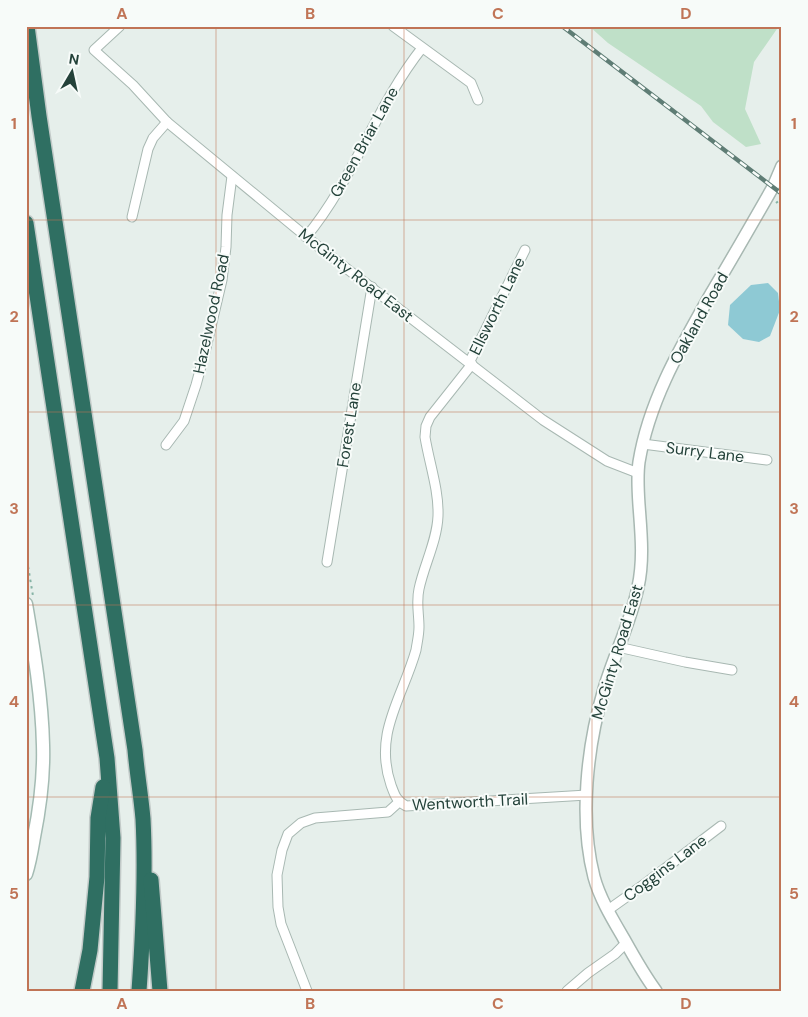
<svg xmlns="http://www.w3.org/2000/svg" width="808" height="1017" font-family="'DM Sans',sans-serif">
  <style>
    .green { fill: #bfe0c8 }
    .water { fill: #8ec9d4 }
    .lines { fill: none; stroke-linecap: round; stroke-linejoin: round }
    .minor-casing { stroke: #a8b8b2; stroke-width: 11 }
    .tertiary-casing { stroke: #a8b8b2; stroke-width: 14 }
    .secondary-casing { stroke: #a4bbb3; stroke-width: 15 }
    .motorway-casing { stroke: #c2cac8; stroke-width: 18 }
    .path { stroke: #86b3a5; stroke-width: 2; stroke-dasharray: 2.5 4; stroke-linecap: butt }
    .minor { stroke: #fff; stroke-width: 9 }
    .tertiary { stroke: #fff; stroke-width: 11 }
    .secondary { stroke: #fff; stroke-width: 12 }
    .motorway { stroke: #2f6f62; stroke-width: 15 }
    .rail-casing { stroke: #5f7d75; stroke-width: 4.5 }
    .rail { stroke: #f7fbf9; stroke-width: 2.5; stroke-dasharray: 8; stroke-linecap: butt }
    .grid { fill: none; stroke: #c07456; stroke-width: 1; stroke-opacity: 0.55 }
    .labels { text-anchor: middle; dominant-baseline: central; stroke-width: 4; stroke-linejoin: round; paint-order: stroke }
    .street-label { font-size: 16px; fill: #24423a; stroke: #f7fbf9 }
    .neatline { fill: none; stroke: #c07456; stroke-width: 2 }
    .grid-label { font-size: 16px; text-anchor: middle; font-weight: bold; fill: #c07456 }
  </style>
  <rect width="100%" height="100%" fill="#e6efeb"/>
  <!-- green -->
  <path class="green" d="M589 26H779L754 62 745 109 761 144 746 147 713 122 701 106 608 43Z"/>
  <!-- water -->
  <path class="water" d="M768 283 778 293 780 310 770 336 759 342 743 339 728 325 730 305 751 285Z"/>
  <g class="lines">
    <defs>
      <g id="minor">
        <path d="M120 26 94 50 133 85 167 122 320 248 543 420 607 461 638 473"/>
        <path d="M393 26 471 83 478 100"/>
        <path d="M132 217 148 149 153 138 167 122"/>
        <path d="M306 237C354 179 376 106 422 48"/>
        <path d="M469 363 525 250"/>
        <path d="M472 364 430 417 426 426 425 437C429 462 439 490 438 516 437 541 424 565 419 589 416 602 419 614 419 627 419 635 417 643 416 650 403 697 373 733 391 785 395 796 396 800 406 806L587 795"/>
        <path d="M643 444 767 460"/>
        <path d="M166 445 184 421 196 385 206 348 222 280 226 247 227 215 232 176"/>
        <path d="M327 562 372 287"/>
        <path d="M618 647 685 662 732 670"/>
        <path d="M608 910 646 883 721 826"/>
        <path d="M307 991 281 924 278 907 277 875 282 850 288 834 301 823 315 818 388 812 399 802"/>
        <path d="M567 991 588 973 615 954 626 943"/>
      </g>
      <path id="tertiary" d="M656 991C644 975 634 957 624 939 613 920 600 899 594 877 579 819 587 746 604 689 614 655 631 622 638 587 644 560 641 532 639 505 638 490 637 476 639 462 649 400 682 345 712 292 733 257 753 222 773 187L782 166"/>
      <path id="secondary" d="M26 604C34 651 42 698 43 745 44 776 40 807 34 837 32 849 30 862 26 874"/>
      <g id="motorway">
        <path d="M27 26 39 116 135 750C137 773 141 796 143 819 146 876 143 934 139 991"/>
        <path d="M26 223 107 758 113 838 110 991"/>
        <path d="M151 880 160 991"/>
        <path d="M82 991 90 950 97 877 98 818 103 787"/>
      </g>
    </defs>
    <!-- minor casing -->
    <use href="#minor" class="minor-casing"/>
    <!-- tertiary casing -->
    <use href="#tertiary" class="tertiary-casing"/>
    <!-- secondary casing -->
    <use href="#secondary" class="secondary-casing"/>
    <!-- motorway casing -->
    <use href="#motorway" class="motorway-casing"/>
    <!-- path -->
    <g class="path">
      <path d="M776 203 782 198"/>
      <path d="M26 554 33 596"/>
      <path d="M26 724 28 749 26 777"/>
    </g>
    <!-- minor -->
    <use href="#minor" class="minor"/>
    <!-- tertiary -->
    <use href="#tertiary" class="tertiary"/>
    <!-- secondary -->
    <use href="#secondary" class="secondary"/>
    <!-- motorway -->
    <use href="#motorway" class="motorway"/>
    <defs>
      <path id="rail" d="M562 26 782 194"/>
    </defs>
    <!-- rail casing -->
    <use href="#rail" class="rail-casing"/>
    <!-- rail -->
    <use href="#rail" class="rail"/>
  </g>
  <!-- grid -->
  <path class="grid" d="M216 26V991M404 26V991M592 26V991M26 220H782M26 412H782M26 605H782M26 797H782"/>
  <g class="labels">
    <!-- street labels -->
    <g class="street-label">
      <text transform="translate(364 142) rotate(-61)">Green Briar Lane</text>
      <text transform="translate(356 275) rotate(38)">McGinty Road East</text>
      <text transform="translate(497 306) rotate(-64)">Ellsworth Lane</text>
      <text transform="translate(211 314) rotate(-78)">Hazelwood Road</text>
      <text transform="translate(699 318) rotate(-61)">Oakland Road</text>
      <text transform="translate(349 425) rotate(-81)">Forest Lane</text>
      <text transform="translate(705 452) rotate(7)">Surry Lane</text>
      <text transform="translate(617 652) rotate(-73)">McGinty Road East</text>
      <text transform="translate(470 802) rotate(-3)">Wentworth Trail</text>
      <text transform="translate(665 868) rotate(-37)">Coggins Lane</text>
    </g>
  </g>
  <!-- border -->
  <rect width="808" height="1017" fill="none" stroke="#f7fbf9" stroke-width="55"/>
  <!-- north arrow -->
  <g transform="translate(72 72) rotate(9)" stroke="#f7fbf9" stroke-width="4" paint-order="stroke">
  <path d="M0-4L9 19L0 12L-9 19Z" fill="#24423a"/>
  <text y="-8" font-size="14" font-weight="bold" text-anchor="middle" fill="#24423a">N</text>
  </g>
  <rect x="28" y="28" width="752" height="962" class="neatline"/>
  <g class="grid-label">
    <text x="122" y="19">A</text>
    <text x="310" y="19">B</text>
    <text x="498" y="19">C</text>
    <text x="686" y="19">D</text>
    <text x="14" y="129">1</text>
    <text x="794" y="129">1</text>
    <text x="14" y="322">2</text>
    <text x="794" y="322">2</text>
    <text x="14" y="514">3</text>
    <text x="794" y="514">3</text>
    <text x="14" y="707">4</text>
    <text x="794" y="707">4</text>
    <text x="14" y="899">5</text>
    <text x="794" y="899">5</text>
    <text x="122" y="1009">A</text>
    <text x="310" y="1009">B</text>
    <text x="498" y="1009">C</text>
    <text x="686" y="1009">D</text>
  </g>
</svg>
